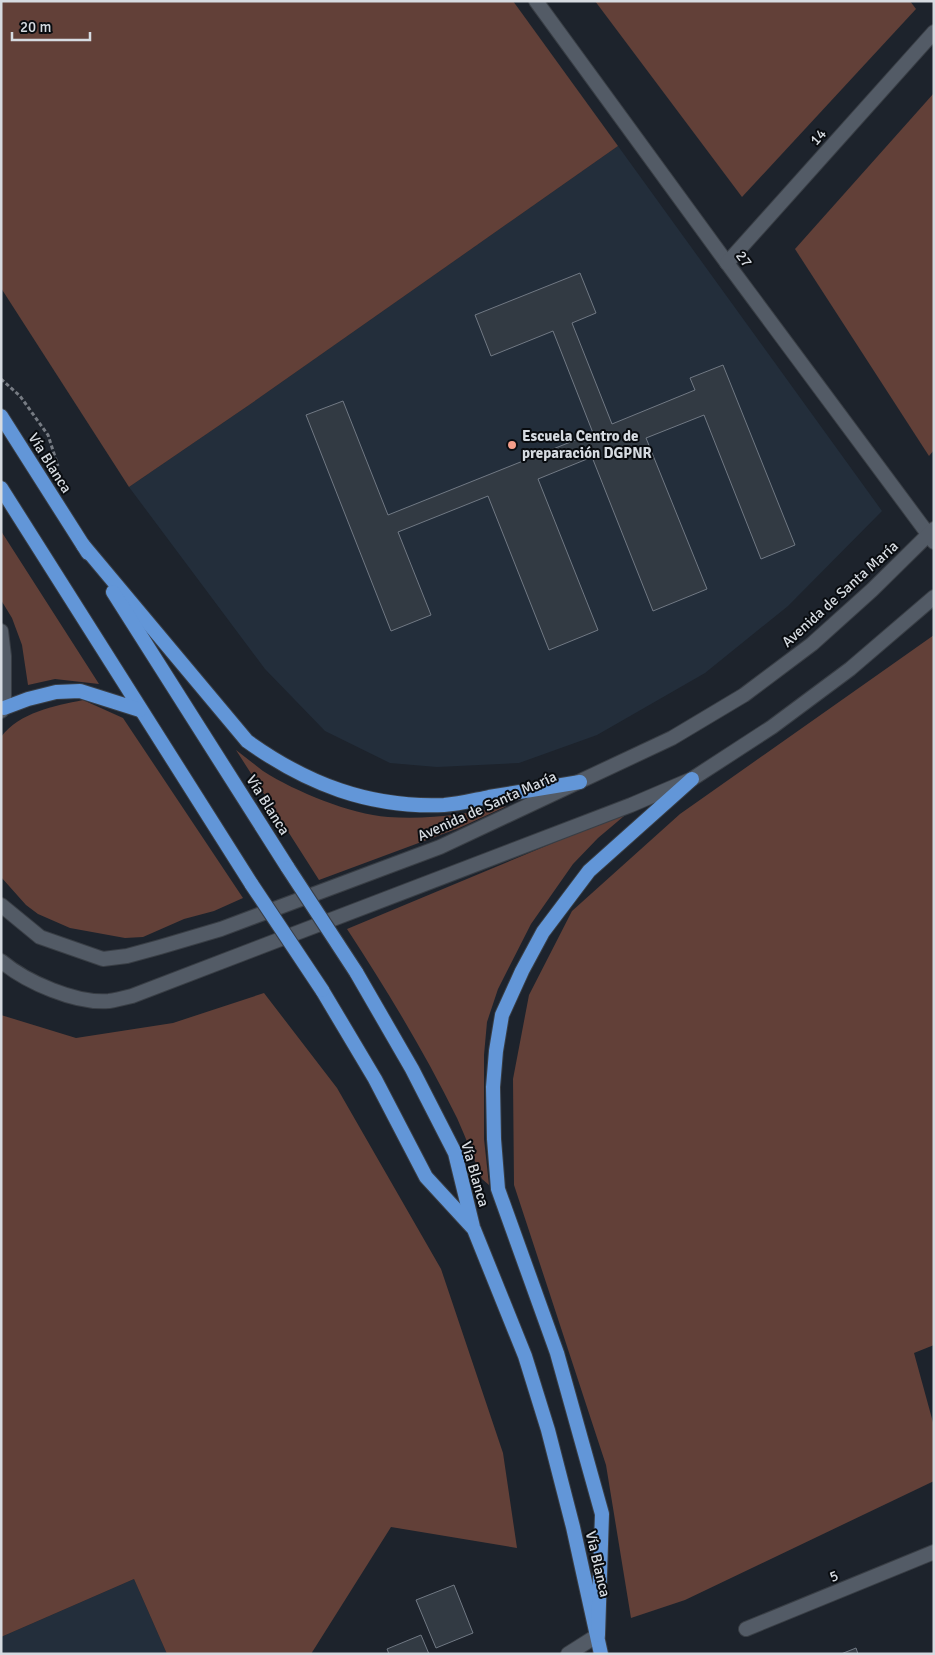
<svg xmlns="http://www.w3.org/2000/svg" width="935" height="1655" font-family="Signika,sans-serif">
  <style>
    .built { fill: #232e3b }
    .green { fill: #624038 }
    .building { fill: #323a43; stroke: #717984 }
    .lines { fill: none; stroke-linecap: round; stroke-linejoin: round }
    .minor-casing { stroke: #393e45; stroke-width: 16 }
    .tertiary-casing { stroke: #393e45; stroke-width: 16 }
    .trunk-casing { stroke: #393e45; stroke-width: 16 }
    .path { stroke: #767b83; stroke-width: 3; stroke-dasharray: 4 2.5; stroke-linecap: butt }
    .minor { stroke: #535b66; stroke-width: 14 }
    .tertiary { stroke: #535b66; stroke-width: 14 }
    .trunk { stroke: #6296d8; stroke-width: 14 }
    .trunk-bridge-casing { stroke: #393e45; stroke-width: 16; stroke-linecap: butt }
    .trunk-bridge { stroke: #6296d8; stroke-width: 14 }
    .poi-dot { fill: #f49e8a; stroke: #090c10; stroke-width: 2 }
    .labels { text-anchor: middle; dominant-baseline: central; stroke-width: 4; stroke-linejoin: round; paint-order: stroke }
    .street-label { font-size: 15px; fill: #d6dbe1; stroke: #090c10 }
    .poi-label { font-size: 15px; font-weight: bold; fill: #d6dbe1; stroke: #090c10; text-anchor: start }
  </style>
  <rect width="100%" height="100%" fill="#1d232c"/>
  <!-- built -->
  <g class="built">
    <path d="M618 146 882 511 788 606 705 673 597 735 519 763 437 767 390 763 325 731 265 669 129 487 252 403Z"/>
    <path d="M134 1579 167 1654H1V1637Z"/>
  </g>
  <!-- green -->
  <g class="green">
    <path d="M1 1H513L618 146 252 403 129 487 1 288Z"/>
    <path d="M595 1H910L916 9 742 197Z"/>
    <path d="M934 93V450L929 456 795 249Z"/>
    <path d="M1 531 99 684 55 679 28 685 22 645 12 618 1 600Z"/>
    <path d="M934 635V1345L914 1353 934 1426V1481L685 1600 631 1618 606 1465 514 1185 513 1079 529 995 572 911 680 814Z"/>
    <path d="M83 700 123 718 243 898 214 911 184 919 143 937 125 938 70 928 38 914 26 905 1 877V737C20 712 54 706 83 700Z"/>
    <path d="M236 750C245 757 254 764 263 771 296 792 350 814 388 817 428 820 468 814 507 806L459 828 319 880Z"/>
    <path d="M630 811 598 838 573 864 531 924 498 989 487 1022 484 1055V1139L489 1185 482 1179C474 1159 466 1138 457 1118 425 1053 387 990 347 929Z"/>
    <path d="M264 993 337 1088 441 1269 503 1453 517 1548 391 1527 311 1654H167L134 1579 1 1637V1015L76 1038 173 1023Z"/>
  </g>
  <!-- building -->
  <g class="building">
    <path d="M580 273 596 313 572 323 612 424 695 390 690 378 723 365 795 545 761 559 704 415 646 438 707 589 653 611 592 457 538 479 598 630 549 650 488 496 398 532 431 615 391 631 306 415 343 401 388 515 593 433 553 331 491 356 475 315Z"/>
    <path d="M454 1585 473 1633 436 1648 416 1600Z"/>
    <path d="M421 1635 429 1654H389L387 1649Z"/>
    <path d="M856 1648 858 1654H841Z"/>
  </g>
  <g class="lines">
    <defs>
      <g id="minor">
        <path d="M536 1 727 263 934 542"/>
        <path d="M727 263 934 32"/>
        <path d="M746 1629 934 1552"/>
        <path d="M568 1654 598 1635"/>
      </g>
      <g id="tertiary">
        <path d="M1 631 4 656V708L1 711"/>
        <path d="M1 905 40 937 103 959 127 956 160 947 221 929 440 847 672 738 744 695 812 644 872 590 934 529"/>
        <path d="M1 961C26 982 76 1004 109 1001 116 1000 124 998 132 996L631 805 692 779 772 727 850 669 934 597"/>
      </g>
      <g id="trunk">
        <path d="M1 416 88 553"/>
        <path d="M1 488 252 885"/>
        <path d="M83 545 247 741C307 784 369 808 444 805 459 804 474 800 489 797 519 792 549 787 580 782"/>
        <path d="M113 592 288 868"/>
        <path d="M4 708 28 699 56 692 80 691 140 710"/>
        <path d="M356 972 412 1069 455 1153 473 1227 525 1356 548 1430 573 1527 601 1654"/>
        <path d="M322 990 375 1079 426 1177 472 1227"/>
        <path d="M598 1635 602 1514 557 1353 498 1189 494 1139 493 1087 496 1051 502 1015 522 971 543 932 589 871 692 779"/>
      </g>
    </defs>
    <!-- minor casing -->
    <use href="#minor" class="minor-casing"/>
    <!-- tertiary casing -->
    <use href="#tertiary" class="tertiary-casing"/>
    <!-- trunk casing -->
    <use href="#trunk" class="trunk-casing"/>
    <!-- path -->
    <path class="path" d="M1 379 20 396 48 435 58 466"/>
    <!-- minor -->
    <use href="#minor" class="minor"/>
    <!-- tertiary -->
    <use href="#tertiary" class="tertiary"/>
    <!-- trunk -->
    <use href="#trunk" class="trunk"/>
    <defs>
      <g id="trunk-bridge">
        <path d="M288 868 356 972"/>
        <path d="M252 885 322 990"/>
      </g>
    </defs>
    <!-- trunk-bridge casing -->
    <use href="#trunk-bridge" class="trunk-bridge-casing"/>
    <!-- trunk-bridge -->
    <use href="#trunk-bridge" class="trunk-bridge"/>
  </g>
  <!-- markers -->
  <circle class="poi-dot" cx="512" cy="445" r="5"/>
  <g class="labels">
    <!-- street labels -->
    <g class="street-label">
      <text transform="translate(818 137) rotate(-48)">14</text>
      <text transform="translate(744 259) rotate(53)">27</text>
      <text transform="translate(50 463) rotate(58)">Vía Blanca</text>
      <text transform="translate(840 594) rotate(-42)">Avenida de Santa María</text>
      <text transform="translate(268 805) rotate(58)">Vía Blanca</text>
      <text transform="translate(487 806) rotate(-24)">Avenida de Santa María</text>
      <text transform="translate(475 1174) rotate(74)">Vía Blanca</text>
      <text transform="translate(598 1564) rotate(77)">Vía Blanca</text>
      <text transform="translate(834 1576) rotate(-22)">5</text>
    </g>
    <!-- poi labels -->
    <g class="poi-label">
      <text x="522" y="436">Escuela Centro de<tspan x="522" dy="17">preparación DGPNR</tspan></text>
    </g>
  </g>
  <!-- border -->
  <rect width="935" height="1655" fill="none" stroke="#d6dbe1" stroke-width="5"/>
  <!-- scale -->
  <path d="M12 32v8h78v-8" fill="none" stroke="#d6dbe1" stroke-width="2.5"/>
  <text x="20" y="32" font-size="15" fill="#d6dbe1" stroke="#090c10" stroke-width="4" paint-order="stroke">20 m</text>
</svg>
